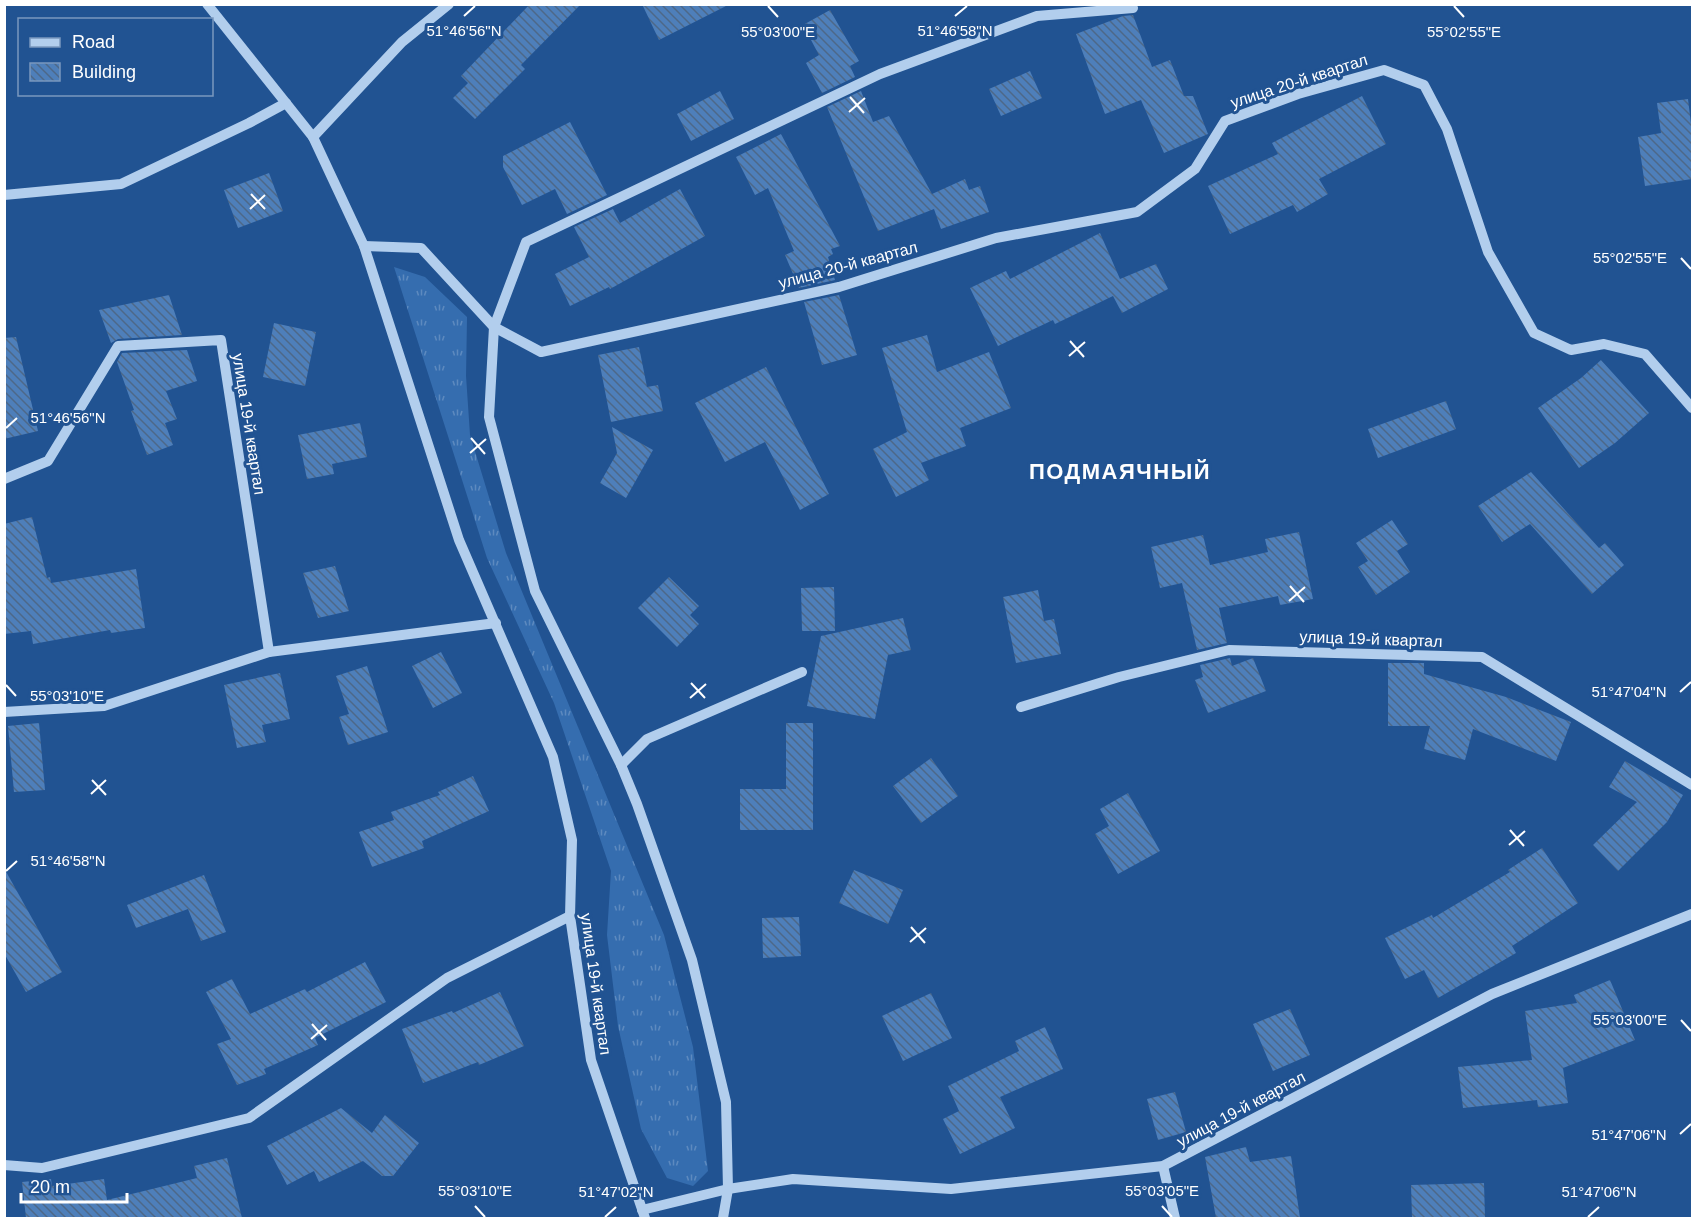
<svg xmlns="http://www.w3.org/2000/svg" width="1697" height="1223" font-family="Arial,sans-serif">
  <style>
    .grass { fill: url(#grass-tufts) }
    .building { fill: url(#building-back-hatch) }
    .lines { fill: none; stroke-linecap: round; stroke-linejoin: round }
    .minor { stroke: #b2ceed; stroke-width: 10 }
    .ticks { fill: none; stroke: #fff; stroke-width: 2 }
    .labels { text-anchor: middle; dominant-baseline: central; stroke-width: 6; stroke-linejoin: round; paint-order: stroke }
    .street-label { font-size: 16px; fill: #fff; stroke: #215392 }
    .district-label { font-size: 22px; font-weight: bold; letter-spacing: 1.5px; fill: #fff; stroke: #215392 }
    .ticks-label { font-size: 15px; text-anchor: middle; fill: #fff; stroke: #215392; stroke-width: 6; stroke-linejoin: round; paint-order: stroke }
  </style>
  <defs>
    <pattern id="grass-tufts" width="24" height="20" patternUnits="userSpaceOnUse" patternTransform="scale(1.5)"><rect width="24" height="20" fill="#356daf"/><path d="M3 7l-1-3M5 7V3M7 7l1-3M15 17l-1-3M17 17v-4M19 17l1-3" fill="none" stroke="#5d8abf"/></pattern>
    <pattern id="building-back-hatch" width="6" height="6" patternUnits="userSpaceOnUse" patternTransform="scale(1.5)"><rect width="6" height="6" fill="#4e7fba"/><path d="M-1 5l2 2M0 0l6 6M5-1l2 2" fill="none" stroke="#4d6888"/></pattern>
  </defs>
  <rect width="100%" height="100%" fill="#215392"/>
  <!-- grass -->
  <path class="grass" d="M394 267 425 277 467 317 466 376 470 435 506 553 664 935 693 1047 708 1171 693 1186 667 1178 641 1129 618 1026 607 935 611 871 554 703 487 558Z"/>
  <!-- building -->
  <g class="building">
    <path d="M530 4H581L521 65 525 69 475 119 453 98 468 83 461 76Z"/>
    <path d="M642 4H730L659 40Z"/>
    <path d="M830 10 859 61 850 66 855 77 822 93 806 63 819 55 803 25Z"/>
    <path d="M1133 15 1152 67 1170 60 1184 96H1193L1208 134 1164 153 1141 100 1105 114 1076 34 1123 16Z"/>
    <path d="M1030 71 1042 98 1001 116 989 89Z"/>
    <path d="M720 91 734 119 691 141 677 114Z"/>
    <path d="M861 91 873 122 889 116 932 194 965 179 969 190 980 186 989 212 941 229 934 209 878 231 827 107Z"/>
    <path d="M1362 96 1386 144 1319 179 1328 194 1297 212 1293 205 1230 234 1208 186 1278 154 1272 143Z"/>
    <path d="M1688 99 1692 132V179L1645 186 1638 137 1661 133 1657 103Z"/>
    <path d="M570 122 607 195 567 214 555 189 522 205 503 167V156Z"/>
    <path d="M781 134 840 246 831 249 833 254 828 257 835 280 799 288 785 255 794 251 768 188 755 195 736 157Z"/>
    <path d="M269 173 283 211 238 228 224 190Z"/>
    <path d="M680 189 705 236 610 289 609 287 570 306 555 274 589 257 574 227 613 209 620 223Z"/>
    <path d="M1100 233 1120 279 1156 264 1168 289 1122 313 1113 296 1055 324 1053 320 998 346 970 288 1006 271 1010 279Z"/>
    <path d="M169 295 182 335 118 339 111 343 99 310Z"/>
    <path d="M839 295 857 355 822 365 804 302Z"/>
    <path d="M274 323 316 332 305 386 263 377Z"/>
    <path d="M927 335 937 372 989 352 1011 408 960 428 966 446 921 463 929 480 896 497 873 449 907 432 882 348Z"/>
    <path d="M16 337 38 431 4 439V338Z"/>
    <path d="M639 347 647 387 658 385 663 411 611 422 598 355Z"/>
    <path d="M187 350 197 381 166 391 177 419 165 423 173 445 147 455 131 411 134 410 117 362 122 353Z"/>
    <path d="M1601 360 1649 413 1615 443 1579 468 1538 408 1581 378Z"/>
    <path d="M766 367 829 494 800 510 765 442 725 462 695 403Z"/>
    <path d="M1446 401 1456 429 1378 458 1368 429Z"/>
    <path d="M360 423 367 457 332 464 334 474 307 479 298 435Z"/>
    <path d="M612 427 653 450 626 498 600 483 617 453Z"/>
    <path d="M1531 472 1599 548 1605 543 1624 565 1592 594 1530 524 1502 542 1478 506Z"/>
    <path d="M32 517 47 578 50 577 51 583 136 569 145 628 111 633 110 630 33 644 31 631 4 634V524Z"/>
    <path d="M1392 520 1408 544 1397 551 1410 572 1376 595 1358 567 1368 561 1356 543Z"/>
    <path d="M1299 532 1313 599 1280 605 1278 596 1219 608 1227 643 1197 650 1182 583 1160 588 1151 547 1203 535 1210 565 1268 552 1265 539Z"/>
    <path d="M335 566 349 611 318 618 303 573Z"/>
    <path d="M669 577 699 606 690 615 699 624 677 647 638 608Z"/>
    <path d="M834 587 835 631H802L801 588Z"/>
    <path d="M1038 590 1044 621 1054 619 1061 654 1016 663 1003 597Z"/>
    <path d="M903 618 911 650 888 655 875 719 807 706 821 636Z"/>
    <path d="M441 652 462 693 433 708 412 666Z"/>
    <path d="M1230 658 1232 666 1253 658 1266 691 1208 713 1195 680 1203 677 1200 665Z"/>
    <path d="M1388 663H1424V674L1506 697 1571 722 1556 761 1473 729 1465 760 1424 749 1430 726H1388Z"/>
    <path d="M367 666 388 732 348 745 339 717 349 714 336 676Z"/>
    <path d="M280 673 290 719 262 725 266 742 237 748 224 685Z"/>
    <path d="M39 723 45 790 14 792 8 726Z"/>
    <path d="M786 723H813V830H740V789H786Z"/>
    <path d="M931 758 958 796 921 823 893 786Z"/>
    <path d="M1625 761 1683 795 1667 822 1618 871 1593 845 1637 802 1609 787Z"/>
    <path d="M473 776 489 811 422 841 424 848 372 867 359 832 394 820 391 812 440 795 438 792Z"/>
    <path d="M1128 793 1160 851 1118 874 1095 834 1109 826 1100 809Z"/>
    <path d="M1542 848 1578 903 1512 946 1516 953 1438 998 1424 970 1405 979 1385 938 1432 915 1433 918 1510 872 1508 870Z"/>
    <path d="M4 868 62 972 26 992 4 953Z"/>
    <path d="M854 870 903 890 888 924 839 903Z"/>
    <path d="M204 875 226 932 201 941 188 909 136 928 127 905Z"/>
    <path d="M799 917 801 956 763 958 762 918Z"/>
    <path d="M365 962 386 1002 315 1038 318 1045 264 1069 266 1074 237 1085 217 1044 231 1039 206 992 232 979 250 1014 305 989 307 992Z"/>
    <path d="M1610 980 1635 1040 1563 1068 1568 1103 1538 1107 1537 1100 1463 1108 1458 1067 1532 1060 1525 1011 1577 1003 1574 995Z"/>
    <path d="M500 992 524 1046 479 1065 478 1062 423 1083 402 1029 452 1011 453 1013Z"/>
    <path d="M931 993 952 1038 903 1061 882 1016Z"/>
    <path d="M1290 1009 1310 1055 1273 1071 1253 1024Z"/>
    <path d="M1045 1027 1063 1069 1000 1097 1015 1128 960 1154 943 1119 959 1111 948 1086 1019 1051 1015 1041Z"/>
    <path d="M1175 1092 1186 1132 1158 1140 1147 1099Z"/>
    <path d="M341 1108 372 1133 385 1115 419 1143 393 1176H382L363 1161 319 1182 314 1171 287 1185 267 1146Z"/>
    <path d="M1246 1147 1250 1162 1291 1156 1300 1218H1216L1205 1157Z"/>
    <path d="M227 1158 242 1218H26L22 1182 51 1179 52 1186 104 1179 107 1200 197 1178 194 1166Z"/>
    <path d="M1484 1183 1485 1217 1412 1218 1411 1185Z"/>
  </g>
  <g class="lines">
    <!-- minor -->
    <g class="minor">
      <path d="M207 4 313 137 364 246 459 540 553 757 572 840 570 916 591 1060 645 1218"/>
      <path d="M313 137 402 42 449 4"/>
      <path d="M4 195 121 184 249 123 286 103"/>
      <path d="M364 246 421 248 494 327 541 352 839 287 996 238 1137 212 1195 169 1225 121 1298 94 1384 70 1424 85 1447 129 1488 252 1534 333 1571 350 1604 344 1645 354 1692 408"/>
      <path d="M4 479 48 461 118 346 221 340 269 652"/>
      <path d="M1021 707 1119 677 1229 650 1482 657 1692 785"/>
      <path d="M4 712 104 706 269 652 496 623"/>
      <path d="M621 765 647 739 802 672"/>
      <path d="M4 1165 42 1168 249 1118 447 978 570 916"/>
      <path d="M1163 1166 1175 1218"/>
      <path d="M642 1210 728 1189 793 1179 951 1189 1163 1166 1492 994 1692 914"/>
      <path d="M723 1218 728 1189 726 1102 692 960 637 804 621 765 535 591 489 417 494 327 526 242 880 74 1037 16 1133 8"/>
    </g>
  </g>
  <!-- ticks -->
  <path class="ticks" d="M768 6 778 17M1454 6 1464 17M464 16 475 6M955 16 967 6M850 97 864 113M849 112 865 98M251 194 265 209M250 209 265 195M1681 258 1691 269M1070 341 1084 357M1069 356 1085 342M6 428 17 418M471 438 485 454M470 453 486 439M1290 586 1304 602M1289 601 1305 587M691 683 705 698M6 685 16 696M1680 692 1691 682M690 698 706 684M92 780 106 795M91 794 106 780M1510 830 1524 846M1509 845 1525 831M6 871 17 861M911 927 925 943M910 942 926 928M1681 1020 1691 1031M312 1024 326 1040M311 1039 327 1025M1680 1134 1691 1124M475 1206 485 1217M1162 1206 1172 1217M605 1217 616 1207M1588 1217 1599 1207"/>
  <g class="labels">
    <!-- street labels -->
    <g class="street-label">
      <text transform="translate(1299 81) rotate(-18)">улица 20-й квартал</text>
      <text transform="translate(848 265) rotate(-15)">улица 20-й квартал</text>
      <text transform="translate(249 424) rotate(81)">улица 19-й квартал</text>
      <text transform="translate(1371 639) rotate(2)">улица 19-й квартал</text>
      <text transform="translate(596 984) rotate(82)">улица 19-й квартал</text>
      <text transform="translate(1241 1109) rotate(-28)">улица 19-й квартал</text>
    </g>
    <!-- district labels -->
    <g class="district-label">
      <text x="1120" y="471">ПОДМАЯЧНЫЙ</text>
    </g>
  </g>
  <g class="ticks-label">
    <text x="464" y="36">51°46'56"N</text>
    <text x="955" y="36">51°46'58"N</text>
    <text x="778" y="37">55°03'00"E</text>
    <text x="1464" y="37">55°02'55"E</text>
    <text x="1630" y="263">55°02'55"E</text>
    <text x="68" y="423">51°46'56"N</text>
    <text x="1629" y="697">51°47'04"N</text>
    <text x="67" y="701">55°03'10"E</text>
    <text x="68" y="866">51°46'58"N</text>
    <text x="1630" y="1025">55°03'00"E</text>
    <text x="1629" y="1140">51°47'06"N</text>
    <text x="475" y="1196">55°03'10"E</text>
    <text x="1162" y="1196">55°03'05"E</text>
    <text x="616" y="1197">51°47'02"N</text>
    <text x="1599" y="1197">51°47'06"N</text>
  </g>
  <!-- border -->
  <rect width="1697" height="1223" fill="none" stroke="#ffffff" stroke-width="12"/>
  <!-- legend -->
  <rect x="18" y="18" width="195" height="78" fill="#215392" stroke="#7a98be" stroke-width="1.5"/>
  <rect x="30" y="38" width="30" height="9" fill="#b2ceed" stroke="#7a98be" stroke-width="1.5"/>
  <text x="72" y="48" font-size="18" fill="#ffffff">Road</text>
  <rect x="30" y="63" width="30" height="18" fill="url(#building-back-hatch)" stroke="#7a98be" stroke-width="1.5"/>
  <text x="72" y="78" font-size="18" fill="#ffffff">Building</text>
  <!-- scale -->
  <path d="M21 1193v9h106v-9" fill="none" stroke="#ffffff" stroke-width="3"/>
  <text x="30" y="1193" font-size="18" fill="#ffffff" stroke="#215392" stroke-width="4.5" paint-order="stroke">20 m</text>
</svg>
